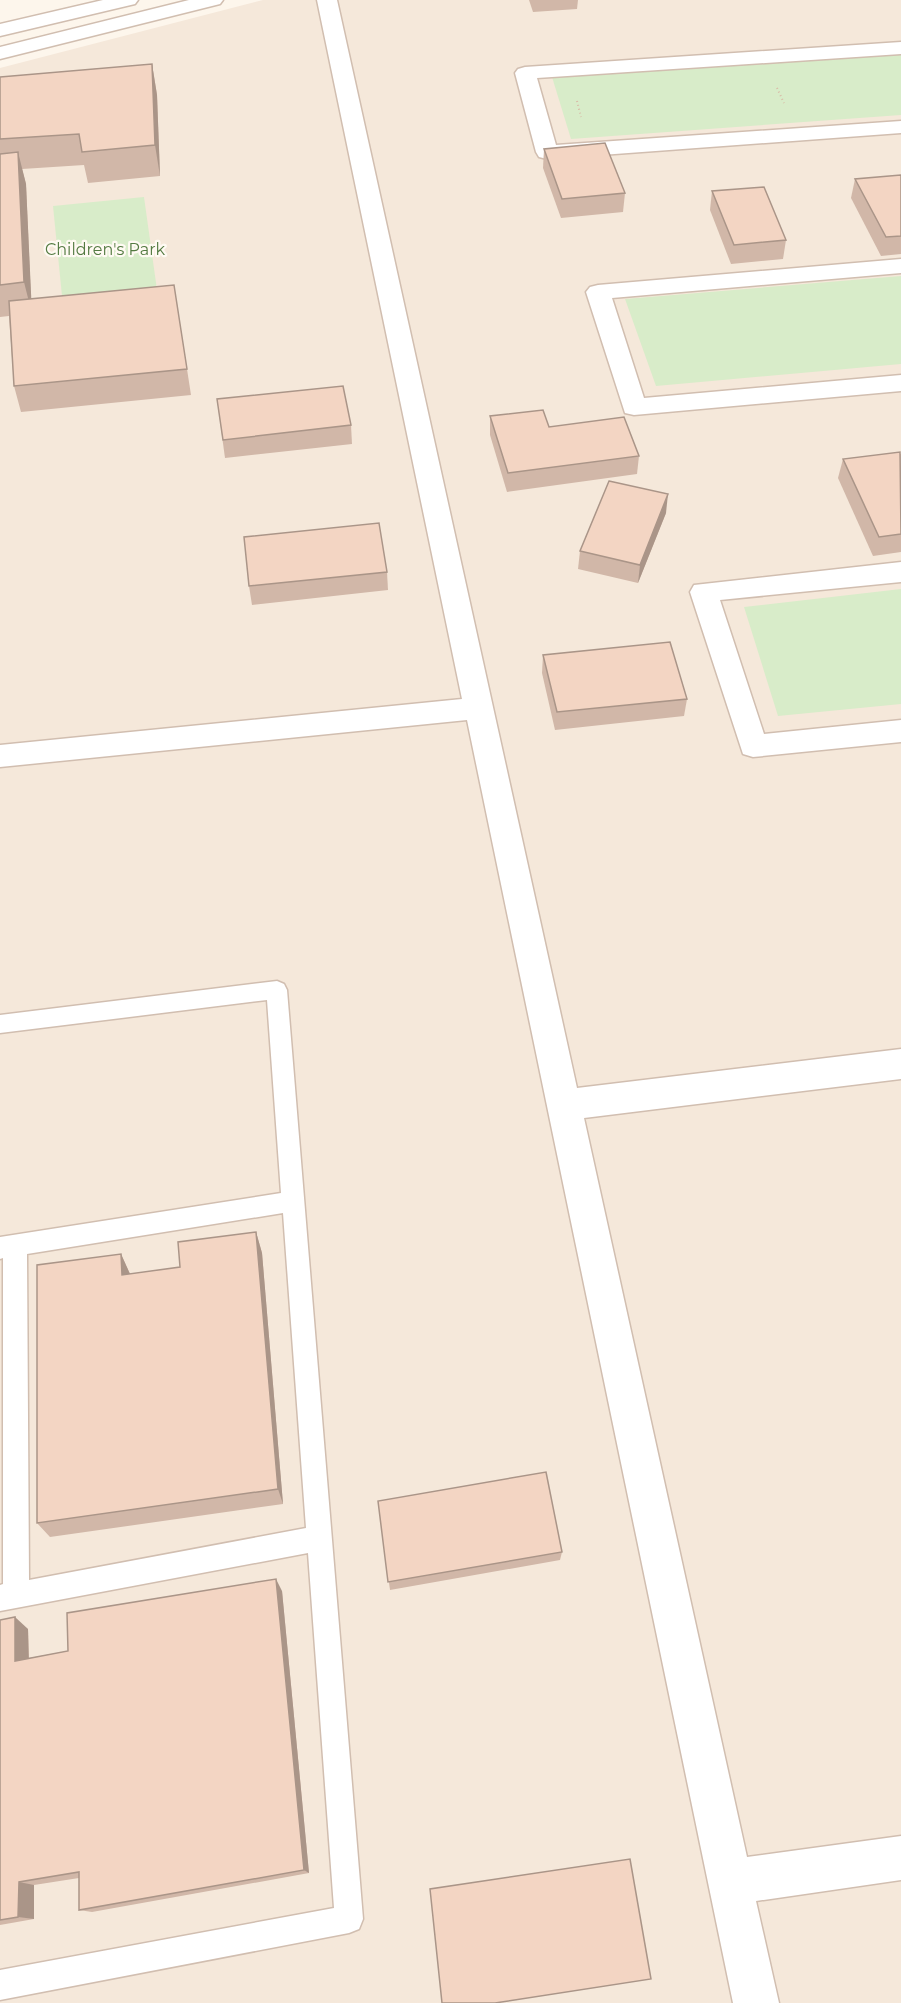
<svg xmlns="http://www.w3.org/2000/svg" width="901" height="2003" font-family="Montserrat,sans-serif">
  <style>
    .residential { fill: #f5e8da }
    .green { fill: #d8ecc9 }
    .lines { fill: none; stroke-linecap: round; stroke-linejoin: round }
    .service-casing { stroke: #d1beb0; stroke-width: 3 }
    .minor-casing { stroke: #d1beb0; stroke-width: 3 }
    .tertiary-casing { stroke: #d1beb0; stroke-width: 3 }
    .path { stroke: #d9b8a5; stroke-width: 2; stroke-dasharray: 1 3; stroke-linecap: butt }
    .service { fill: #fff; fill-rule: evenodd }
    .minor { fill: #fff; fill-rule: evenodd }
    .tertiary { fill: #fff; fill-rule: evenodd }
    .wall { fill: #d1b7a8 }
    .shaded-wall { fill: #aa9588 }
    .building { fill: #f3d5c3; stroke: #aa9588; stroke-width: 1.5 }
    .labels { text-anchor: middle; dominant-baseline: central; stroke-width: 4.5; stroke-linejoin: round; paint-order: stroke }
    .far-park-label { font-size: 16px; fill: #537a41; stroke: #fffaf3 }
  </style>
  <rect width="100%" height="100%" fill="#fdf6ec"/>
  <!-- residential -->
  <path class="residential" d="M263 0H901V2003H0V68Z"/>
  <!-- green -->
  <g class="green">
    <path d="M901 53V115L571 139 552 77Z"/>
    <path d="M144 197 158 297 63 306 53 206Z"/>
    <path d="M901 276V364L656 386 625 299Z"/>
    <path d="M901 589V704L778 716 744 607Z"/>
  </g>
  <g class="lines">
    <defs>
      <path id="service" d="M277 981 284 984 287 990 363 1919 359 1929 349 1933 0 2000V1970L334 1908 308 1553 0 1611V1585L3 1584V1258L0 1259V1237L281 1193 267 1000 0 1033V1015ZM283 1213 306 1528 29 1580 27 1254Z"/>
      <g id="minor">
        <path d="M189 0H223L220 4 0 59V47Z"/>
        <path d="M317 0H337L577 1088 901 1049V1079L584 1118 747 1857 901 1836V1880L756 1901 779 2003H733L467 720 0 767V745L462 699Z"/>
        <path d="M901 42V54L537 78 556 145 901 121V133L547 159 539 157 536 152 515 73 518 69 525 67Z"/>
        <path d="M901 259V273L612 298 644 398 901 375V391L634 415 625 413 586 292 590 287 598 285Z"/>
        <path d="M901 562V582L720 600 764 734 901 720V742L753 757 743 754 690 592 694 585Z"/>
      </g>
      <path id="tertiary" d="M103 0H138L135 4 0 36V24Z"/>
    </defs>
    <!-- service casing -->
    <use href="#service" class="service-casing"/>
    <!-- minor casing -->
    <use href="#minor" class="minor-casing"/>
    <!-- tertiary casing -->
    <use href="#tertiary" class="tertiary-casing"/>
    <!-- path -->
    <g class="path">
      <path d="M777 88 784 103"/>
      <path d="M577 101 581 117"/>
    </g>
    <!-- service -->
    <use href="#service" class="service"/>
    <!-- minor -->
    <use href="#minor" class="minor"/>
    <!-- tertiary -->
    <use href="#tertiary" class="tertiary"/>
  </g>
  <!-- wall -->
  <g class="wall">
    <path d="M529 0H578L577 9 533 12Z"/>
    <path d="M152 64 157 95 160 176 88 183 84 165 22 169 26 184 31 299 174 285 191 395 21 412 14 386 9 316 0 317V77Z"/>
    <path d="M544 149 625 193 623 212 561 218 543 168Z"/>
    <path d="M901 175V254L881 256 851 198 855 179Z"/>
    <path d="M712 191 786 240 783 259 731 264 710 210Z"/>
    <path d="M217 399 351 425 352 444 225 458Z"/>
    <path d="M490 416 549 427 639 456 637 474 507 492 490 435Z"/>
    <path d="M901 454V552L873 556 838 478 843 459Z"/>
    <path d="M666 513 638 583 578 569 580 551Z"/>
    <path d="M387 572 388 590 252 605 249 586Z"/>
    <path d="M543 655 687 699 684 716 555 730 542 673Z"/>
    <path d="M256 1232 262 1253 283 1504 50 1537 37 1523 121 1254 130 1274 180 1267Z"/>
    <path d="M378 1501 562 1552 560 1560 390 1590Z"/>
    <path d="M282 1591 309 1873 92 1912 79 1910V1878L34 1885V1919L0 1925V1620L28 1629 29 1658 68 1651Z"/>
  </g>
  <!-- shaded-wall -->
  <g class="shaded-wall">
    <path d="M152 64 157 95 160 176 155 145Z"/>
    <path d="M18 152 26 184 32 314 24 282Z"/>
    <path d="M668 494 666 513 638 583 640 565Z"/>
    <path d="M256 1232 262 1253 283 1504 278 1489Z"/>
    <path d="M121 1254 130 1274 122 1275Z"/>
    <path d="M276 1579 282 1591 309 1873 304 1870Z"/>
    <path d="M15 1617 28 1629 29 1671 15 1661Z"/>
    <path d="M19 1882 34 1885V1919L18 1917Z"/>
  </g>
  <!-- building -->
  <g class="building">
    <path d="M152 64 155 145 82 152 79 134 0 139V77Z"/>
    <path d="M605 143 625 193 562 199 544 149Z"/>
    <path d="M18 152 24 282 0 285V154Z"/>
    <path d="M901 175V236L886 237 855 179Z"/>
    <path d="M764 187 786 240 734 245 712 191Z"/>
    <path d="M174 285 187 369 14 386 9 301Z"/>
    <path d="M343 386 351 425 223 440 217 399Z"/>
    <path d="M543 410 549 427 624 417 639 456 508 473 490 416Z"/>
    <path d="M900 452 901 534 879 537 843 459Z"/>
    <path d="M609 481 668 494 640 565 580 551Z"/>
    <path d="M379 523 387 572 249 586 244 537Z"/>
    <path d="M670 642 687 699 557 712 543 655Z"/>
    <path d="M256 1232 278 1489 37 1523V1265L121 1254 122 1275 180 1267 178 1242Z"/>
    <path d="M546 1472 562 1552 388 1582 378 1501Z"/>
    <path d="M276 1579 304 1870 79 1910V1872L19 1882 18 1917 0 1920V1620L15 1617V1661L68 1651 67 1613Z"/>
    <path d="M630 1859 651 1979 495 2003H442L430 1889Z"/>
  </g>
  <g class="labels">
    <!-- far-park labels -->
    <g class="far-park-label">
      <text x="105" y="249">Children's Park</text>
    </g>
  </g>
</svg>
